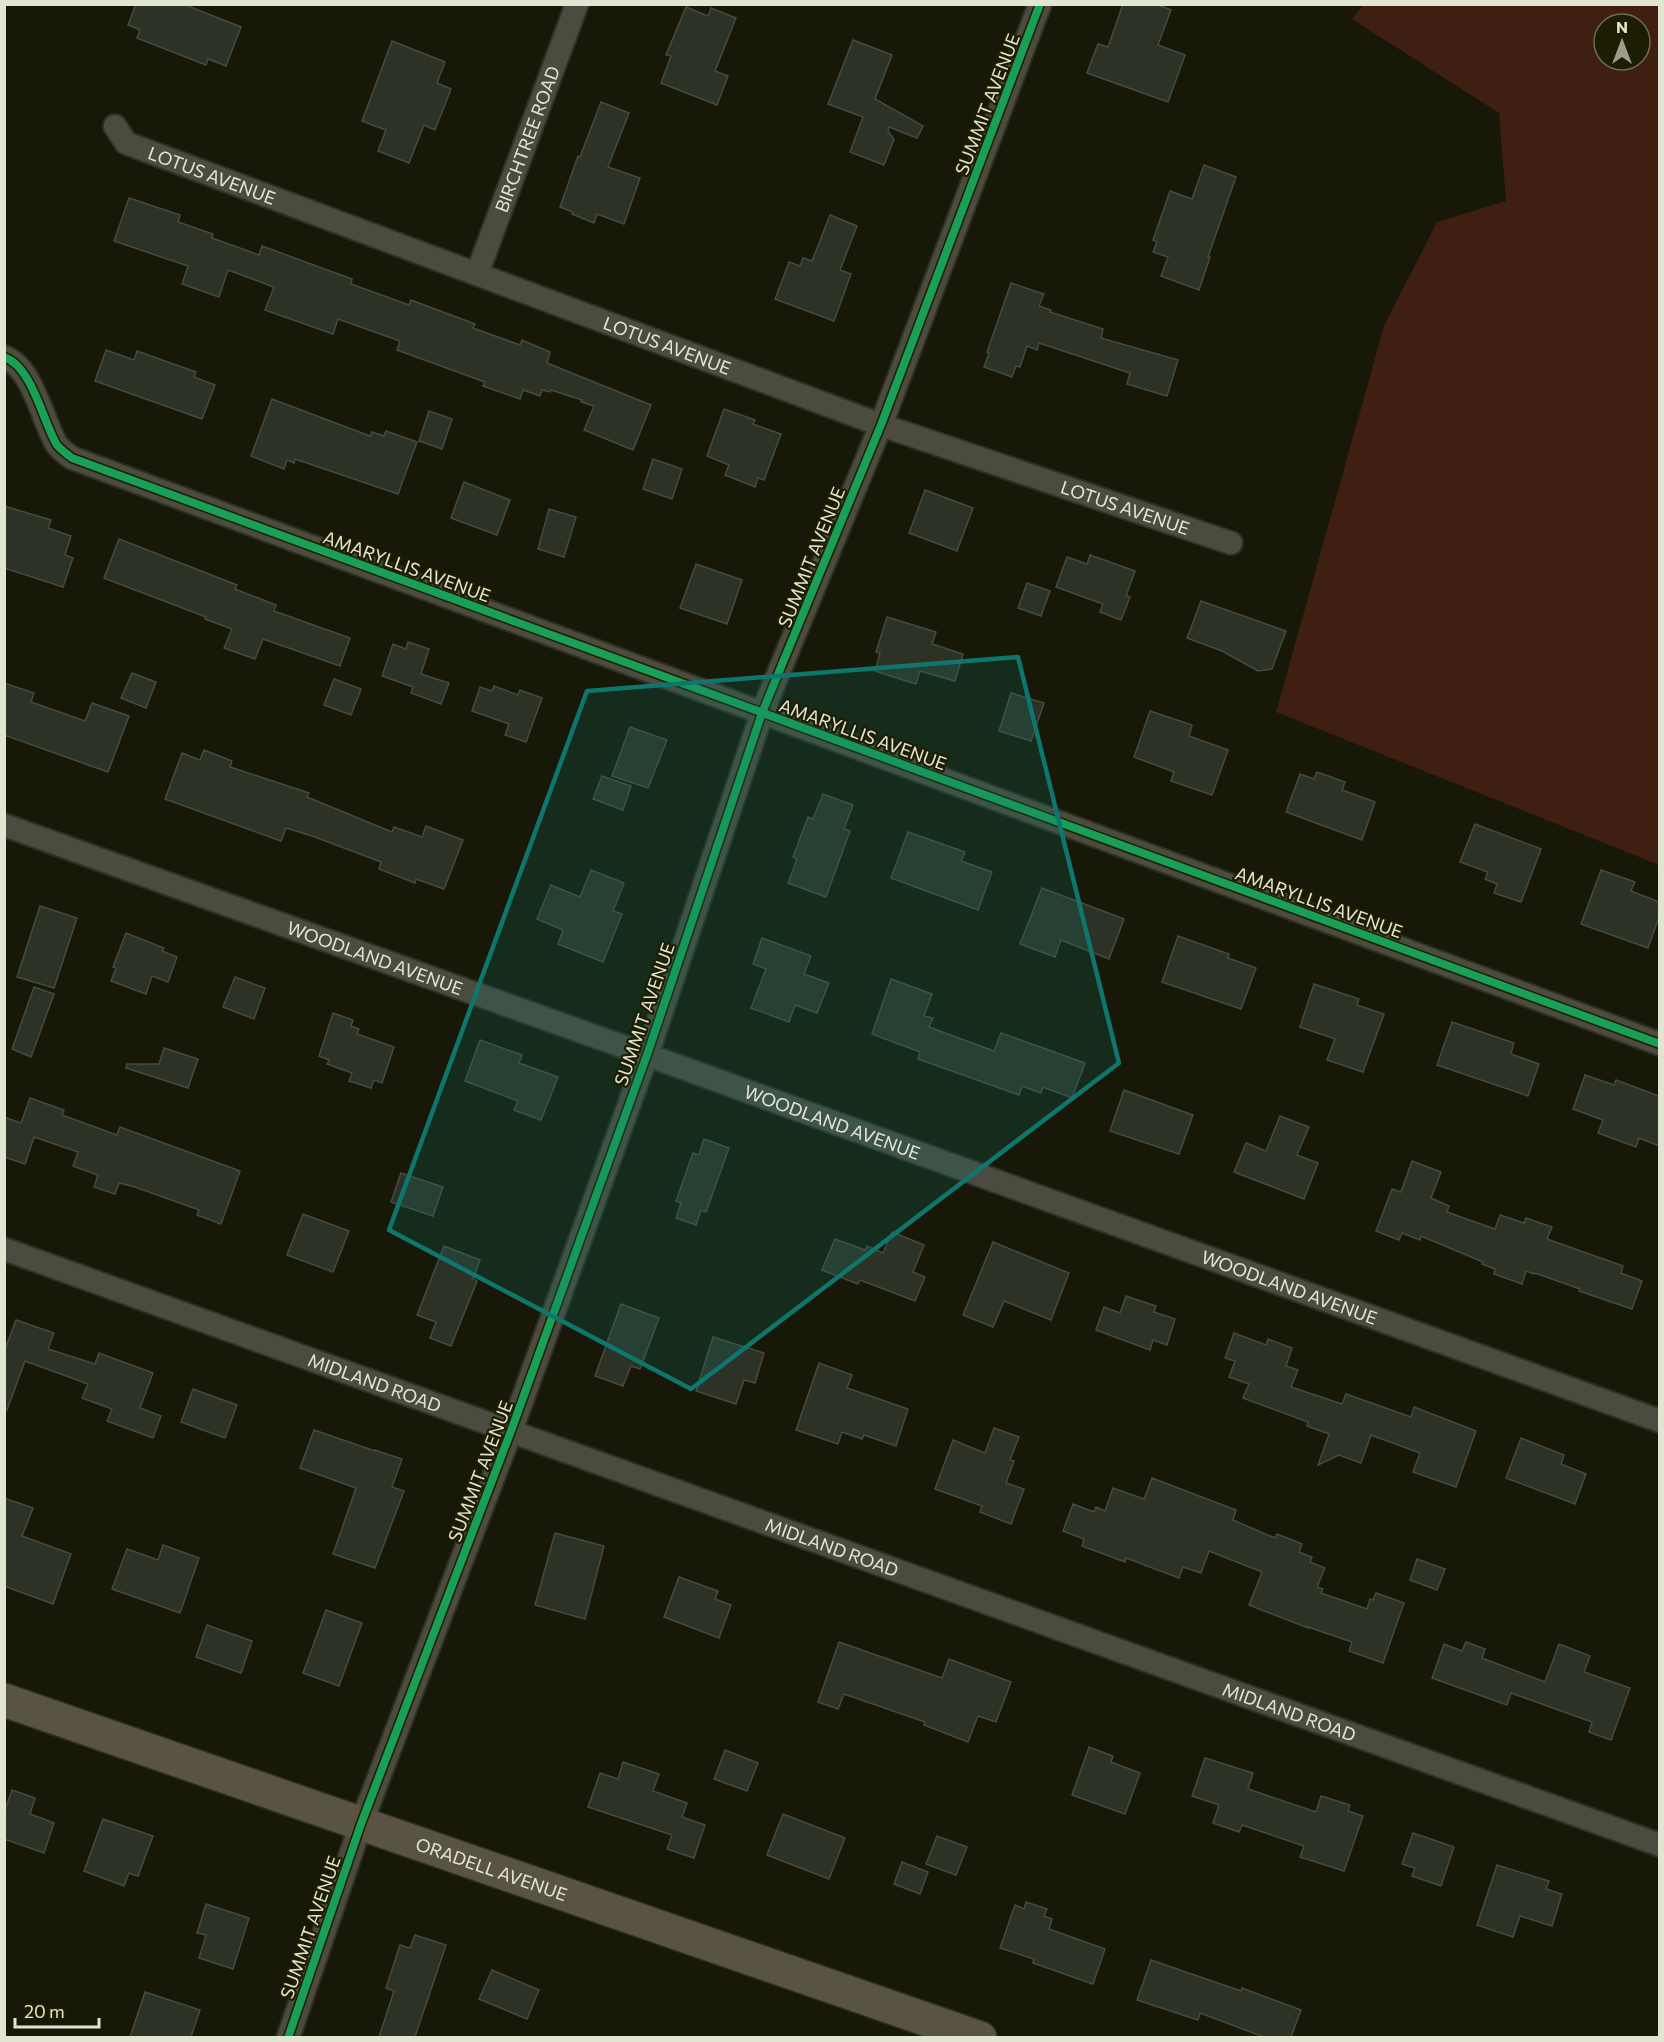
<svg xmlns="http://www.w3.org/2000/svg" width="1664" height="2042" font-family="Commissioner,sans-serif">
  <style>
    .green { fill: #3e1f11; fill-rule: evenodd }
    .building { fill: #2c3225; stroke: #454b3f; stroke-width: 1.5 }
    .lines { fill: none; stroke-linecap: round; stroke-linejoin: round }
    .minor-casing { stroke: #2f3026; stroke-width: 26 }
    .primary-casing { stroke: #2f3026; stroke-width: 36 }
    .minor { stroke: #4b4b3f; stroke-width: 22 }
    .primary { stroke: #585441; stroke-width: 33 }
    .cycleway-casing { stroke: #1d1e01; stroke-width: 11 }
    .cycleway { stroke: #1a9f57; stroke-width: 8 }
    .marked { fill: #0f766e; fill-opacity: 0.2; stroke: #0f766e; stroke-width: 4.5; stroke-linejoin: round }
    .labels { text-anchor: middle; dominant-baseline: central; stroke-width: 4.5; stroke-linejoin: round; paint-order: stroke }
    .street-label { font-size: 18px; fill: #e3e5d3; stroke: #1d1e01 }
  </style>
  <rect width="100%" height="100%" fill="#171807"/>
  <!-- green -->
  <path class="green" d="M1363 5H1659V865L1276 712 1384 326 1437 222 1506 201 1499 113 1352 19ZM1604 24H1640V60H1604Z"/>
  <!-- building -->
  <g class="building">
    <path d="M136 4H183L241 27 226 66 208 59 206 65 137 38 140 30 128 25Z"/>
    <path d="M1123 4H1156L1171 10 1158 45 1185 55 1168 102 1087 73 1098 44 1108 47Z"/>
    <path d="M686 7 708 16 711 8 736 18 715 71 728 76 717 105 661 83 671 56 666 55Z"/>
    <path d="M853 40 892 55 875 99 923 126 917 138 889 127 888 131 894 139 884 165 850 152 863 117 828 104Z"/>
    <path d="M392 41 445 62 437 83 451 89 435 130 424 125 409 163 378 151 386 130 362 121Z"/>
    <path d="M601 102 629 113 608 167 640 178 624 224 597 214 594 223 572 214 573 212 560 207 578 156 580 157Z"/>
    <path d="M1204 165 1236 177 1208 257H1210L1199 290 1161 276 1168 257 1153 252 1157 242 1153 240 1170 191 1192 199Z"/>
    <path d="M129 198 180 215 178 222 213 234 212 238 259 255 262 246 352 279 351 284 409 305 411 300 475 324 473 328 520 345 522 340 550 352 547 363 651 405 633 450 584 430 594 406 581 402 582 400 551 390 550 392 542 390 540 396 523 390 520 399 483 386 485 382 397 350 400 341 338 319 333 334 265 310 274 287 228 270 219 297 182 284 188 266 114 241Z"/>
    <path d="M830 215 857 226 840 270 851 274 834 321 775 299 789 262 800 266 803 258 812 261Z"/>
    <path d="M1011 283 1044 294 1039 306 1051 310 1050 312 1103 329 1101 338 1178 360 1167 396 1127 384 1130 373 1039 343 1037 350 1027 346 1020 367 1016 366 1012 377 984 367 989 353 987 352Z"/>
    <path d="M106 350 134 360 137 351 196 372 194 377 215 385 202 419 95 381Z"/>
    <path d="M272 399 370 436 372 432 384 436 386 431 417 442 398 494 295 459 294 463 287 460 284 469 251 456Z"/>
    <path d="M724 409 755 420 753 424 781 434 764 480 758 478 755 487 725 475 729 465 707 456Z"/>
    <path d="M429 411 452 419 442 449 419 441Z"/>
    <path d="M653 459 682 469 672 499 643 489Z"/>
    <path d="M464 482 510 500 497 535 451 518Z"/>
    <path d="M925 490 973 508 957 551 909 533Z"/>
    <path d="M4 506 51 520 48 528 71 536 65 555 73 558 63 587 4 568Z"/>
    <path d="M549 509 576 517 564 557 538 549Z"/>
    <path d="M119 539 237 585 235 589 276 605 274 611 350 638 340 666 263 639 255 659 224 648 232 629 205 619 206 617 104 578Z"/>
    <path d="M1090 555 1135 571 1126 596 1130 597 1121 620 1100 612 1103 604 1056 587 1067 557 1087 564Z"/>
    <path d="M696 564 742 580 727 624 680 608Z"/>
    <path d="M1027 583 1050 591 1041 616 1018 608Z"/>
    <path d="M1201 601 1286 631 1272 669 1258 671 1222 651 1187 638Z"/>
    <path d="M887 617 936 632 932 644 963 654 955 681 920 671 916 684 875 671 880 653 876 652Z"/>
    <path d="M408 642 429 649 421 674 449 683 441 704 411 693 413 687 382 676 393 644 406 649Z"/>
    <path d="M132 673 156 682 146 708 121 698Z"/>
    <path d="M334 679 361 689 351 715 324 705Z"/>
    <path d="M4 683 34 693 31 702 85 721 92 703 129 716 108 772 4 735Z"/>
    <path d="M494 686 518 695 520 690 542 698 526 742 505 735 509 724 472 711 480 687 492 691Z"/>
    <path d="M1011 693 1044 703 1031 741 999 731Z"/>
    <path d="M1150 711 1192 725 1189 736 1228 750 1212 795 1171 781 1174 772 1134 757Z"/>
    <path d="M630 727 667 740 648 788 612 776Z"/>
    <path d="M204 750 232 761 230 767 309 793 307 797 392 832 394 827 422 837 426 826 463 840 444 889 416 879 415 883 379 869 381 862 315 837 286 828 281 841 165 799 182 753 200 760Z"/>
    <path d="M1317 772 1345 782 1342 790 1375 802 1362 840 1286 812 1300 774 1314 779Z"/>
    <path d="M602 776 631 786 623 810 593 799Z"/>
    <path d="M823 794 853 805 844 829 850 831 826 897 788 883 797 859 793 857 808 817 813 819Z"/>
    <path d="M1475 824 1541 849 1521 902 1494 893 1497 884 1485 879 1488 872 1460 862Z"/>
    <path d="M908 832 965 852 961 861 992 872 978 910 891 878Z"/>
    <path d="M591 870 624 883 613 911 622 914 603 962 558 944 563 930 537 919 551 885 580 897Z"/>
    <path d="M1601 870 1635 882 1631 891 1659 902V917L1648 948 1581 924Z"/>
    <path d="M1042 888 1124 919 1109 959 1061 940 1055 957 1020 944Z"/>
    <path d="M40 906 77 918 54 988 17 977Z"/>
    <path d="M126 933 164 948 162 951 177 957 168 982 152 976 146 994 111 981 116 968 113 967Z"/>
    <path d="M1178 936 1229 954 1228 958 1256 968 1241 1009 1162 982Z"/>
    <path d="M762 938 811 956 804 974 829 983 817 1013 795 1005 789 1022 751 1008 766 969 753 964Z"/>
    <path d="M235 977 265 988 254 1019 223 1007Z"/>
    <path d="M891 979 932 994 924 1016 933 1018 929 1027 994 1051 1001 1033 1085 1063 1072 1098 1043 1087 1041 1093 1022 1086 1019 1095 918 1059 920 1052 872 1034Z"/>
    <path d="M1314 984 1359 999 1357 1005 1384 1014 1363 1072 1327 1060 1335 1039 1300 1027Z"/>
    <path d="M34 987 54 994 31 1057 12 1049Z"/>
    <path d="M333 1013 353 1020 351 1026 359 1029 357 1034 394 1047 382 1083 374 1080 371 1088 349 1081 352 1073 327 1064 329 1060 319 1056Z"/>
    <path d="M1452 1022 1514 1043 1511 1054 1539 1064 1528 1096 1437 1065Z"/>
    <path d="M480 1040 522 1055 519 1063 558 1077 541 1120 514 1110 518 1101 465 1081Z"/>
    <path d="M164 1048 198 1059 188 1088 126 1068 127 1064H159Z"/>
    <path d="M1585 1075 1614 1085 1616 1080 1659 1096V1146L1639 1138 1636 1147 1598 1133 1603 1120 1573 1109Z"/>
    <path d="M1124 1090 1193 1115 1179 1154 1110 1131Z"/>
    <path d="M30 1098 64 1110 62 1115 117 1135 120 1127 240 1171 221 1224 197 1215 199 1210 135 1187 119 1183 115 1194 94 1187 98 1175 73 1166 78 1152 34 1137 25 1164 4 1157V1117L21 1123Z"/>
    <path d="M1280 1116 1309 1127 1297 1155 1318 1163 1304 1199 1234 1172 1246 1143 1266 1151Z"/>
    <path d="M704 1139 729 1148 706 1212 701 1210 696 1225 676 1218 681 1203 676 1201 693 1153 699 1155Z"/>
    <path d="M1412 1161 1441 1172 1431 1198 1449 1206 1447 1212 1495 1229 1500 1215 1524 1223 1526 1218 1552 1227 1547 1239 1623 1266 1621 1273 1642 1281 1632 1309 1579 1291 1580 1289 1535 1273 1534 1274 1526 1271 1522 1284 1494 1274 1495 1269 1482 1264 1483 1262 1421 1236 1420 1240 1402 1233 1399 1240 1376 1231 1392 1189 1401 1192Z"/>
    <path d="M401 1173 443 1187 433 1216 391 1202Z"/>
    <path d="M303 1214 349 1231 333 1272 287 1255Z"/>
    <path d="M892 1232 924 1245 913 1272 925 1277 915 1301 860 1280 858 1284 822 1270 835 1239 865 1250 867 1246 883 1253Z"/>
    <path d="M993 1242 1069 1273 1051 1320 1004 1301 993 1327 963 1315Z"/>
    <path d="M444 1246 480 1260 473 1279 477 1281 451 1346 430 1338 436 1322 417 1315Z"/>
    <path d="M1126 1296 1156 1306 1154 1312 1175 1319 1167 1345 1153 1340 1150 1350 1096 1330 1104 1307 1120 1313Z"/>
    <path d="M621 1304 659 1318 640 1369 631 1366 623 1386 595 1376Z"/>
    <path d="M16 1320 54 1333 48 1349 95 1364 99 1353 153 1373 140 1408 161 1416 153 1438 107 1421 112 1409 82 1398 88 1384 25 1361 7 1410H4V1352Z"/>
    <path d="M1234 1333 1266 1345 1268 1339 1292 1348 1286 1366 1298 1370 1291 1387 1342 1404 1346 1394 1411 1417 1414 1407 1476 1431 1456 1487 1413 1472 1420 1453 1371 1435 1361 1463 1339 1455 1318 1465 1329 1434 1307 1426 1308 1422 1243 1398 1249 1384 1229 1377 1235 1361 1225 1358Z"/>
    <path d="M713 1337 764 1353 755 1383 744 1380 736 1404 696 1391Z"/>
    <path d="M819 1363 852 1375 847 1388 908 1409 896 1446 864 1435 862 1439 842 1432 838 1444 796 1430Z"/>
    <path d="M193 1389 237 1405 225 1438 181 1422Z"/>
    <path d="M994 1428 1019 1437 1010 1460 1014 1461 1006 1483 1024 1489 1011 1524 980 1512 982 1506 935 1489 953 1440 985 1453Z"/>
    <path d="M314 1430 375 1451V1450L402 1459 392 1487 404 1491 375 1568 333 1554 356 1488 300 1468Z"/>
    <path d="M1521 1438 1564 1455 1561 1464 1586 1474 1575 1504 1506 1478Z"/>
    <path d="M1152 1478 1236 1510 1233 1520 1275 1538 1277 1534 1302 1544 1299 1552 1312 1557 1310 1562 1325 1568 1317 1587 1323 1589 1321 1593 1367 1609 1370 1599 1373 1600 1376 1593 1404 1603 1383 1663 1349 1651 1352 1642 1308 1627V1628L1249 1605 1262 1572 1209 1551 1201 1573 1183 1567 1179 1578 1126 1558 1125 1562 1082 1546 1084 1539 1063 1531 1073 1504 1094 1512 1096 1507 1105 1511 1113 1488 1144 1499Z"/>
    <path d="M4 1498 33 1508 22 1536 71 1554 53 1604 4 1586Z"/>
    <path d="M555 1533 604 1546 585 1619 535 1605Z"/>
    <path d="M163 1545 199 1558 180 1613 112 1589 127 1549 158 1560Z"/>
    <path d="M1417 1559 1445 1569 1437 1590 1410 1580Z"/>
    <path d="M679 1577 718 1591 715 1599 731 1605 719 1638 664 1617Z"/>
    <path d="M326 1610 362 1623 339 1686 303 1673Z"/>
    <path d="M207 1625 252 1641 241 1673 196 1657Z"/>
    <path d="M839 1642 942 1678 949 1659 1011 1682 996 1722 978 1716 968 1742 924 1725 925 1722 844 1694 838 1709 818 1702Z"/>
    <path d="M1466 1642 1485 1649 1482 1658 1545 1682 1559 1644 1590 1656 1584 1672 1630 1688 1611 1740 1589 1732 1592 1722 1511 1693 1507 1705 1432 1678 1444 1644 1462 1651Z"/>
    <path d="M1089 1747 1113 1756 1111 1762 1140 1773 1125 1814 1072 1795Z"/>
    <path d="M725 1750 758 1763 747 1791 714 1779Z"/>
    <path d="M1205 1758 1253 1773 1248 1789 1316 1812 1321 1796 1350 1805 1348 1811 1363 1816 1344 1871 1300 1857 1304 1846 1242 1825 1239 1832 1213 1823 1219 1805 1192 1796Z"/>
    <path d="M623 1762 659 1774 653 1791 687 1803 682 1817 705 1825 694 1858 667 1849 672 1835 588 1807 600 1773 618 1779Z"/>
    <path d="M12 1790 35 1798 30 1814 54 1823 44 1853 4 1839V1813Z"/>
    <path d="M783 1814 845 1838 829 1879 767 1855Z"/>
    <path d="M103 1819 153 1836 138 1876 129 1873 124 1886 84 1871Z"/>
    <path d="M1413 1833 1454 1847 1441 1886 1412 1876 1415 1868 1402 1864Z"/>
    <path d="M937 1836 967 1847 956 1875 926 1864Z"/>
    <path d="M902 1862 928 1872 920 1894 894 1884Z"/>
    <path d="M1497 1865 1549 1881 1546 1889 1562 1894 1552 1926 1520 1916 1513 1937 1477 1925Z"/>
    <path d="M1026 1902 1047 1909 1044 1916 1052 1919 1049 1929 1105 1949 1093 1984 1033 1963 1034 1959 1000 1948 1015 1905 1024 1909Z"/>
    <path d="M206 1904 249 1918 233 1969 199 1958 206 1935 197 1933Z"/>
    <path d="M415 1935 446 1945 415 2037H379L394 1991 386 1988 400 1945 410 1948Z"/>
    <path d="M1151 1960 1241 1991 1242 1988 1301 2010 1291 2037H1264L1200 2013 1198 2020 1137 2000Z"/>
    <path d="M492 1970 539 1990 527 2019 479 1999Z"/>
    <path d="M145 1992 200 2010 191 2037H130Z"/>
  </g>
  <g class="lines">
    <defs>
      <g id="minor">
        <path id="s1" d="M115 126 126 143 881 425 1231 543"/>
        <path id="s2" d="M477 274 577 4"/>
        <path d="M4 357C32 366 43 422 57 445 61 450 67 454 72 458L1660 1044"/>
        <path id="s3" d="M4 825 647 1055 1660 1421"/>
        <path id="s4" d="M4 1249 1660 1845"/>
        <path d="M288 2038 361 1824 511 1431 647 1055 762 713 881 425 1040 4"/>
      </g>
      <g id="primary">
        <path id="s5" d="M4 1700 980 2038"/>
      </g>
    </defs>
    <!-- minor casing -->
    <use href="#minor" class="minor-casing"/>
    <!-- primary casing -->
    <use href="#primary" class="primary-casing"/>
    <!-- minor -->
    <use href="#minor" class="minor"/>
    <!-- primary -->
    <use href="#primary" class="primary"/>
    <defs>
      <g id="cycleway">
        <path d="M4 357C32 366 43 422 57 445 61 450 67 454 72 458L1660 1044"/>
        <path d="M288 2038 361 1824 511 1431 647 1055 762 713 881 425 1040 4"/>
      </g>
    </defs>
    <!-- cycleway casing -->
    <use href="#cycleway" class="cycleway-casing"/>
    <!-- cycleway -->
    <use href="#cycleway" class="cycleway"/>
  </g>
  <!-- marked area -->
  <path class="marked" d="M1018 657 1119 1063 691 1389 389 1230 587 691Z"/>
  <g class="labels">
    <!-- street labels -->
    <g class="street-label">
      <text transform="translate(987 104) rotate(-69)">SUMMIT AVENUE</text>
      <text stroke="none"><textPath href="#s2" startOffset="144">BIRCHTREE ROAD</textPath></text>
      <text stroke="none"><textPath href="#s1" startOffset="112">LOTUS AVENUE</textPath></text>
      <text stroke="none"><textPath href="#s1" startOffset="598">LOTUS AVENUE</textPath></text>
      <text stroke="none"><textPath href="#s1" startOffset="1084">LOTUS AVENUE</textPath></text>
      <text transform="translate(811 557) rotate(-68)">SUMMIT AVENUE</text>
      <text transform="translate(407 566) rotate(20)">AMARYLLIS AVENUE</text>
      <text transform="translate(863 734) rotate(20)">AMARYLLIS AVENUE</text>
      <text transform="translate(1319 902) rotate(20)">AMARYLLIS AVENUE</text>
      <text stroke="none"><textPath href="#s3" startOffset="394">WOODLAND AVENUE</textPath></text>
      <text transform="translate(644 1014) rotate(-71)">SUMMIT AVENUE</text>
      <text stroke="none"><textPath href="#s3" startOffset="880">WOODLAND AVENUE</textPath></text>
      <text stroke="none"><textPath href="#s3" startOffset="1366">WOODLAND AVENUE</textPath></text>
      <text stroke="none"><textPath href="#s4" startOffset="394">MIDLAND ROAD</textPath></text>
      <text transform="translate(480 1471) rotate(-69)">SUMMIT AVENUE</text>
      <text stroke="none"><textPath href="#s4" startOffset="880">MIDLAND ROAD</textPath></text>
      <text stroke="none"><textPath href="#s4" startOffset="1366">MIDLAND ROAD</textPath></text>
      <text stroke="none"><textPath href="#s5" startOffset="516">ORADELL AVENUE</textPath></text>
      <text transform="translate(310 1927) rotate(-71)">SUMMIT AVENUE</text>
    </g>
  </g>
  <!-- border -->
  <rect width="1664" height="2042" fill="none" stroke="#e3e5d3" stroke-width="12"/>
  <!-- north arrow -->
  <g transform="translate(1622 42)"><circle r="28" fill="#1d1e01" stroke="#6c6e55" stroke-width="1.5"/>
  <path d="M0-4.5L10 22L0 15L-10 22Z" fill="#9c9d8c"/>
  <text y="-9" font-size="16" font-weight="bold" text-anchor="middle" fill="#e3e5d3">N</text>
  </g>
  <!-- scale -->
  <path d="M15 2018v9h84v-9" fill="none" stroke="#e3e5d3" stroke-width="3"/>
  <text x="24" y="2018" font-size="18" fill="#e3e5d3" stroke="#1d1e01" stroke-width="4.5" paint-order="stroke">20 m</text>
</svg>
